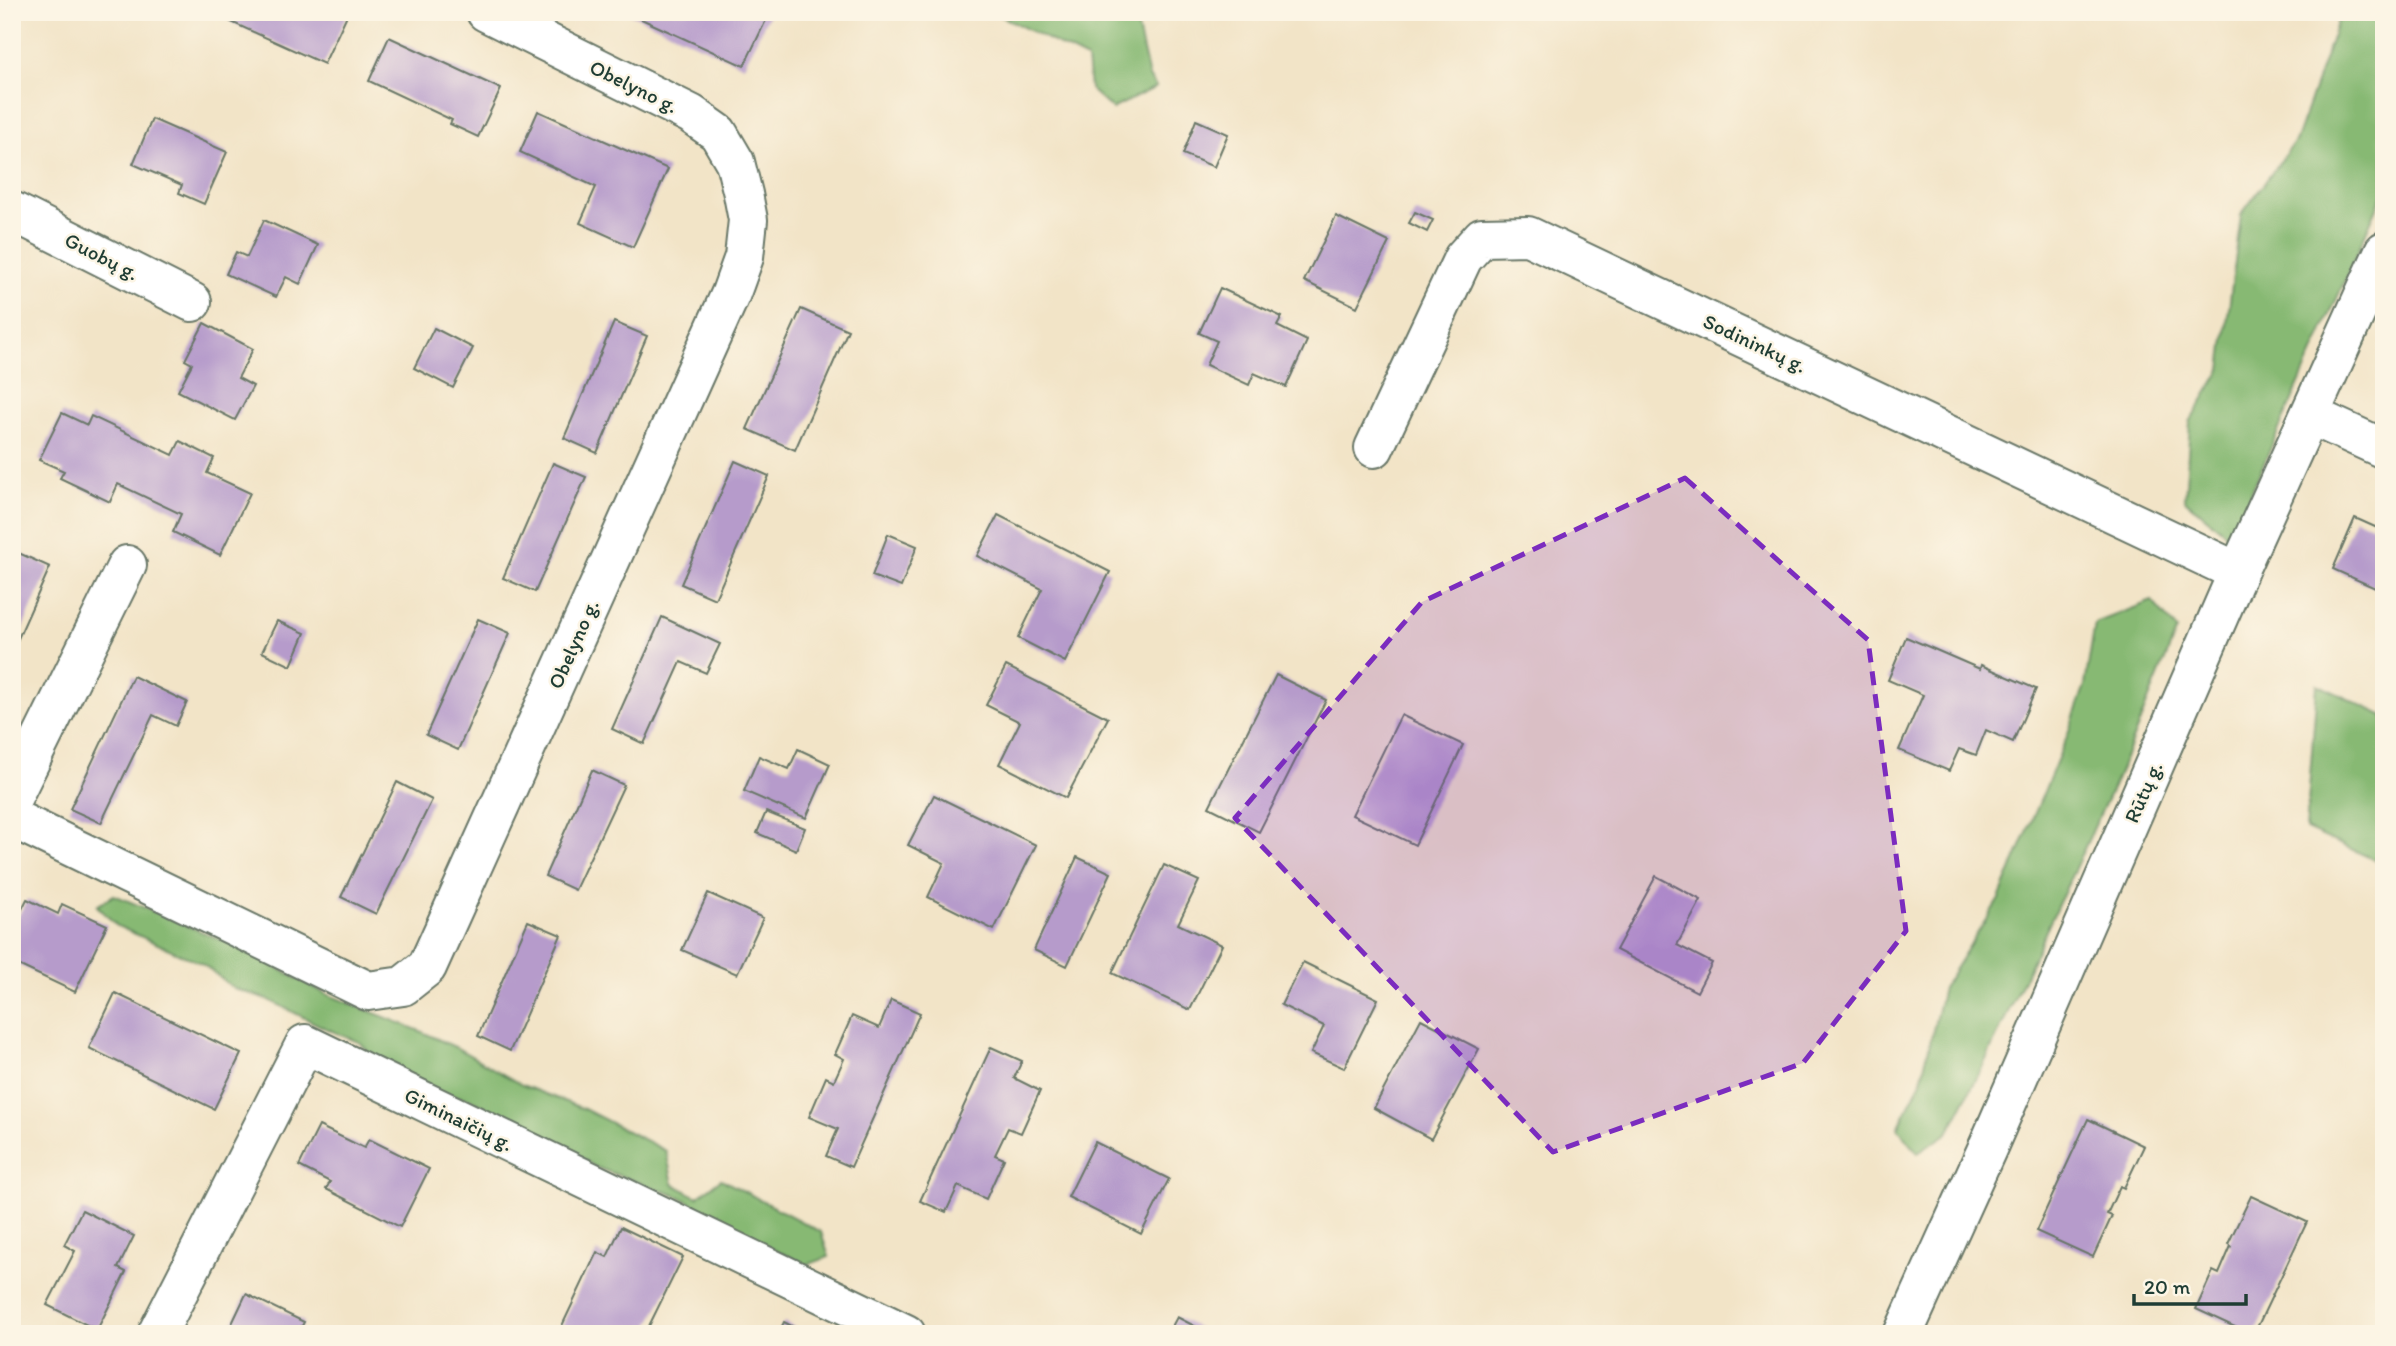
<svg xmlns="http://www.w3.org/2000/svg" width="2396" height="1346" font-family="Itim,sans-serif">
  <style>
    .forest { fill: #87b973; stroke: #537b54; stroke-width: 2 }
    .building { fill: #b69bcb }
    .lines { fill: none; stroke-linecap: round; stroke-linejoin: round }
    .minor-casing { stroke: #697767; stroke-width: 42 }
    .minor { stroke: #fff; stroke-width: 38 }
    .marked { fill: #7b2cbf; fill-opacity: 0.2; stroke: #7b2cbf; stroke-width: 5; stroke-dasharray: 14 9; stroke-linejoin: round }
    .labels { text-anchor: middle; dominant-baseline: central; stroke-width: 5; stroke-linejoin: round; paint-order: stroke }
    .street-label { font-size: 21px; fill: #1f3d34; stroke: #fcf5e5 }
  </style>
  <rect width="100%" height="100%" fill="#fcf5e5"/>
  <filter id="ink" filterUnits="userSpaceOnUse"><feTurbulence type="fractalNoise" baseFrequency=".0143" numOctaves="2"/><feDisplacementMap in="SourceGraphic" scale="14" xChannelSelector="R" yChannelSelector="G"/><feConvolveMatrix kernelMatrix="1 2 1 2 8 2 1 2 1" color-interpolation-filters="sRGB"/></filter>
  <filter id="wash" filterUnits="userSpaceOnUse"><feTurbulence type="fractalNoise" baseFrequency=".00686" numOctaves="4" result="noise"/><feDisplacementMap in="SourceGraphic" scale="28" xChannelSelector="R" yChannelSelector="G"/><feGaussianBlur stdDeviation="1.57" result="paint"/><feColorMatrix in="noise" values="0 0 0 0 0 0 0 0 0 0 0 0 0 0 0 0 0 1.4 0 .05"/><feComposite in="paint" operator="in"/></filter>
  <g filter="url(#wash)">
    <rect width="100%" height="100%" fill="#f2e4c7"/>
    <!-- forest -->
    <g class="forest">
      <path d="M993 12H1112L1137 24 1149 77 1156 87 1112 109 1090 89 1087 59Z"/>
      <path d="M2341 12H2384V192L2231 538 2185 500 2190 422 2221 370 2241 215 2296 140Z"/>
      <path d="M2152 601 2177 630 2117 778 1983 1066 1948 1133 1918 1153 1898 1128 1921 1081 1943 988 1999 899 2066 739 2085 685 2095 623Z"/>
      <path d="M2317 684 2384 716V864L2306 829Z"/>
      <path d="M114 895 238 947 326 994 420 1031 457 1048 522 1085 584 1109 666 1151 673 1184 697 1197 721 1179 821 1232 829 1257 807 1265 765 1245 680 1197 595 1167 563 1145 469 1099 424 1090 375 1060 361 1043 325 1028 269 1000 233 988 203 964 117 926 97 906Z"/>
    </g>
    <g id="blocks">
      <!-- building -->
      <g class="building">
        <path d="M232 12H341L347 15 324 64 229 21Z"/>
        <path d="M626 12H770L744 66Z"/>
        <path d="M389 37 501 89 478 137 450 124 452 120 369 81Z"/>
        <path d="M538 111 668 169 633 247 580 223 596 187 520 152Z"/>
        <path d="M152 119 227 152 204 204 179 193 182 185 133 164Z"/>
        <path d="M1196 120 1228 134 1214 167 1183 154Z"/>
        <path d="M1415 212 1433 220 1427 232 1409 223Z"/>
        <path d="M1336 216 1389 242 1357 307 1304 281Z"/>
        <path d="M264 220 318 245 300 284 286 277 276 297 226 274 236 252 247 257Z"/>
        <path d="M1220 288 1282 317 1277 326 1307 341 1286 387 1254 373 1249 385 1206 365 1217 341 1199 333Z"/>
        <path d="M801 309 848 330 795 450 747 429Z"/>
        <path d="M614 322 647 336 597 453 564 438Z"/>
        <path d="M204 323 253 349 238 378 253 386 235 420 178 391 192 364 185 360Z"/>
        <path d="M434 328 473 348 453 388 414 368Z"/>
        <path d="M62 413 87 425 91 416 173 455 180 441 214 458 207 473 250 493 220 555 173 532 181 514 118 484 110 502 60 478 64 471 39 460Z"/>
        <path d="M735 461 769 476 715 599 681 584Z"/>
        <path d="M553 463 586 477 535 592 503 578Z"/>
        <path d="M998 515 1110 572 1065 662 1018 638 1042 589 977 556Z"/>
        <path d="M2355 518 2384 531V592L2333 569Z"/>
        <path d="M888 534 917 546 901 587 872 576Z"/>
        <path d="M12 550 50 567 12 652Z"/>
        <path d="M662 617 720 644 706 673 681 662 644 744 612 729Z"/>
        <path d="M478 619 510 633 458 750 426 735Z"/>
        <path d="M277 621 305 633 291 666 262 652Z"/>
        <path d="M1906 637 1980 669 1981 665 2036 689 2013 742 1986 730 1976 755 1959 749 1949 771 1899 750 1923 695 1888 680Z"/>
        <path d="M1006 666 1108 718 1066 798 999 764 1020 722 986 705Z"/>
        <path d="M1276 675 1326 700 1259 832 1209 807Z"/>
        <path d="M133 676 187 702 176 726 153 715 101 823 70 809Z"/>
        <path d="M1401 715 1463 745 1415 845 1352 815Z"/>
        <path d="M798 749 830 764 806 818 744 791 759 756 789 769Z"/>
        <path d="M592 770 624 785 575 890 545 876Z"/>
        <path d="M397 782 432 800 376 914 341 897Z"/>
        <path d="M934 795 1036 845 994 930 928 897 944 863 908 845Z"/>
        <path d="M766 812 805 828 796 850 757 833Z"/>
        <path d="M1077 857 1111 873 1067 966 1034 950Z"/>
        <path d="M1164 865 1199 881 1178 924 1222 945 1190 1010 1112 973Z"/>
        <path d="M1656 876 1701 900 1677 945 1712 963 1697 992 1616 950Z"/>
        <path d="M708 893 763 918 737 974 682 950Z"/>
        <path d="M27 899 58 914 62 904 107 925 75 992 12 962V929Z"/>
        <path d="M528 921 561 935 510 1051 478 1036Z"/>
        <path d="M1303 962 1378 999 1344 1068 1311 1053 1324 1026 1281 1005Z"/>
        <path d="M115 993 241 1054 214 1109 89 1048Z"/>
        <path d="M891 1000 920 1013 851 1167 826 1156 838 1129 809 1117 826 1077 834 1081 844 1059 835 1054 852 1016 879 1028Z"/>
        <path d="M1421 1019 1479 1049 1431 1139 1374 1108Z"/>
        <path d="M991 1047 1022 1061 1014 1078 1040 1091 1021 1133 1008 1128 995 1155 1004 1159 986 1199 958 1186 946 1212 920 1201Z"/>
        <path d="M2088 1119 2144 1146 2124 1188 2120 1186 2107 1214 2112 1216 2093 1257 2036 1231Z"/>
        <path d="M319 1126 364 1148 369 1139 429 1169 400 1227 326 1189 330 1182 299 1166Z"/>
        <path d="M1095 1142 1169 1179 1141 1234 1068 1197Z"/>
        <path d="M2251 1196 2307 1222 2254 1334H2250L2196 1309 2213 1271 2219 1274 2231 1246 2228 1244Z"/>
        <path d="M82 1210 134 1236 118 1268 126 1272 97 1330 47 1305 75 1251 64 1245Z"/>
        <path d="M621 1227 683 1257 645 1334H568L560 1330 597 1252 607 1257Z"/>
        <path d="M246 1294 304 1322 298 1334H227Z"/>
        <path d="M1177 1317 1210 1334H1168Z"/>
        <path d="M784 1322 807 1334H778Z"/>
      </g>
    </g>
  </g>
  <g filter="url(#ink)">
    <use href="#blocks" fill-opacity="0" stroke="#697767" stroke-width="2"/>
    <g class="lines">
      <defs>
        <g id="minor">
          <path d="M12 211 192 302"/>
          <path d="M2310 415 2384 449"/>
          <path d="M1374 448 1463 258 1482 237 1528 236 2238 572"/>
          <path d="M12 798 127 565"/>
          <path d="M12 818 368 991 403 986 427 967 731 293 744 257 748 220 743 194 735 162 718 133 691 114 486 12"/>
          <path d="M157 1334 305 1044 906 1334"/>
          <path d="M1903 1334 1987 1149 2238 572 2384 251"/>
        </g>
      </defs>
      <!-- minor casing -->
      <use href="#minor" class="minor-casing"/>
      <!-- minor -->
      <use href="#minor" class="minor"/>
    </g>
  </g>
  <!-- marked area -->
  <path class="marked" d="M1685 478 1868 640 1906 931 1803 1063 1553 1152 1235 818 1422 602Z"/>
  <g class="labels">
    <!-- street labels -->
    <g class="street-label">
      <text transform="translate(634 86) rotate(26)">Obelyno g.</text>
      <text transform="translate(102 256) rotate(27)">Guobų g.</text>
      <text transform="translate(1755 343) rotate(25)">Sodininkų g.</text>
      <text transform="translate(573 644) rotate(-66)">Obelyno g.</text>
      <text transform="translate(2143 792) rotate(-66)">Rūtų g.</text>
      <text transform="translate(459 1119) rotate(26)">Giminaičių g.</text>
    </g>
  </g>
  <!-- margin -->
  <rect width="2396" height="1346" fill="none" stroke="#fcf5e5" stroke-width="42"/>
  <!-- scale -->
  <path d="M2134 1294v10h112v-10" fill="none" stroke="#1f3d34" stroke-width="3.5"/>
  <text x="2144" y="1294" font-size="21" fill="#1f3d34" stroke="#fcf5e5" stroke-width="5" paint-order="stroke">20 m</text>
</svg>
